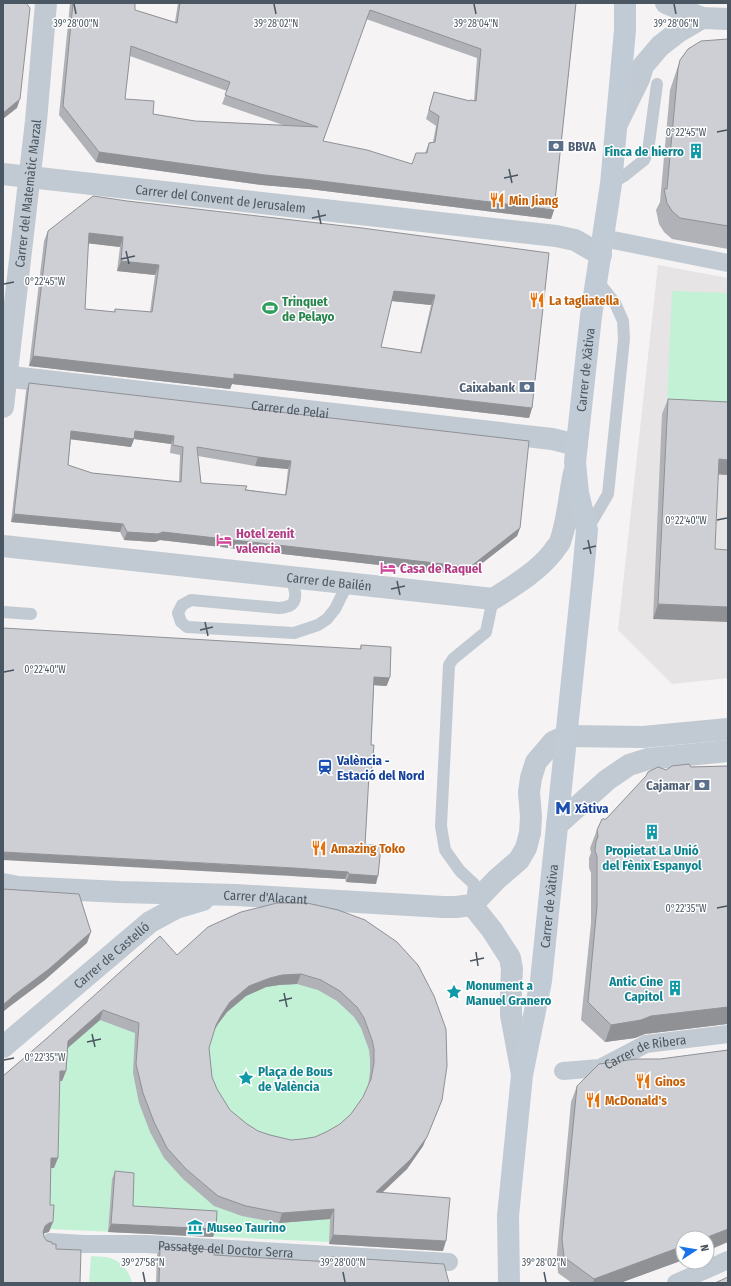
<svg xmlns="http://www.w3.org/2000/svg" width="731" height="1286" font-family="'Fira Sans Condensed',sans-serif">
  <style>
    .education { fill: #e6e4e5 }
    .green { fill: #c3f1d5 }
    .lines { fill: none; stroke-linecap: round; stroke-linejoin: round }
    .service { stroke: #c1cad2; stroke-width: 12 }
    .pedestrian { stroke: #c1cad2; stroke-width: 18 }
    .minor { stroke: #c1cad2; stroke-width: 22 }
    .secondary { stroke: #c1cbd6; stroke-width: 22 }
    .wall { fill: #b0b2b7; fill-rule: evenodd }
    .shaded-wall { fill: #909195 }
    .building { fill: #cdcfd5; stroke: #909195; fill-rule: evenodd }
    .ticks { fill: none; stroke: #4a5661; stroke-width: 1.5 }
    .labels { text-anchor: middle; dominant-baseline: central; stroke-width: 3; stroke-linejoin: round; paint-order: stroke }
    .service-label { font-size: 13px; font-weight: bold; fill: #4e5e75; stroke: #fff; text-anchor: end }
    .culture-label { font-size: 13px; font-weight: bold; fill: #0d838f; stroke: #fff; text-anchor: start }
    .street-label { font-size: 13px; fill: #4a5661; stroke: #fff }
    .food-label { font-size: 13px; font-weight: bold; fill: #c56008; stroke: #fff; text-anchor: start }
    .leisure-label { font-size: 13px; font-weight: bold; fill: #27864d; stroke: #fff; text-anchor: start }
    .hotel-label { font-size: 13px; font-weight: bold; fill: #b23c85; stroke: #fff; text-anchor: start }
    .transit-label { font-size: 13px; font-weight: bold; fill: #164399; stroke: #fff; text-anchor: start }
    .ticks-label { font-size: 10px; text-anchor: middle; fill: #4a5661; stroke: #fff; stroke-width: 3; stroke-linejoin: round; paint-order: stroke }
  </style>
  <rect width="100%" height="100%" fill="#f5f3f3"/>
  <!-- education -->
  <path class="education" d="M658 265 728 278V678L672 684 618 630Z"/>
  <!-- green -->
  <g class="green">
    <path d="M672 291 728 293 727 410 667 407Z"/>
    <path d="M304 913 423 1146 407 1169 378 1195 372 1244 49 1229 50 1058 172 962Z"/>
    <path d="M91 1256C97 1257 104 1256 110 1258 121 1261 130 1272 132 1283H89Z"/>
  </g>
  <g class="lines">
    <!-- service -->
    <g class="service">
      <path d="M611 184 624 176 644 160 648 151 657 84"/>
      <path d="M587 530 608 494 624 339 623 321 615 303 596 279"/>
      <path d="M289 577C294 584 300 601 289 606 286 607 282 608 279 608L191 600 182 605 178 613 181 622 187 627 294 633 318 625 327 619 335 609 348 583"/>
      <path d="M3 612 31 614"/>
      <path d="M472 904 474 884 460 871 445 850 441 826 449 665 453 659 486 632 493 599"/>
    </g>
    <!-- pedestrian -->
    <g class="pedestrian">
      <path d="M603 238 728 263"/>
      <path id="s1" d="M563 1071 600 1068 646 1044 728 1034"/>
      <path id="s2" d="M50 1242 84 1244H146L449 1262"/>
      <path d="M676 1283 728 1260"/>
    </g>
    <!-- minor -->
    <g class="minor">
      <path d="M666 3 702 18 728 19"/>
      <path d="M617 124 639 79 643 66 660 46 678 32 702 18"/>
      <path id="s3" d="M3 174 556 236 575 240 601 255"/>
      <path id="s4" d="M3 376 552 439 577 445"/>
      <path id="s5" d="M3 407 36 121 46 3"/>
      <path id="s6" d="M3 546 493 599C515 585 537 572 553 552 555 548 559 545 560 542 568 520 569 495 574 473"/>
      <path d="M557 825 607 780 629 765 648 759 728 751"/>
      <path id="s7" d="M3 884 18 887 120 892 236 895 443 907H456L472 905 497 879 519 860 526 848 530 833 531 817 529 792 531 778 536 762 553 742 566 736 643 737 728 729"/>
      <path d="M472 905 492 930 510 958 512 969 511 987V1015L522 1074"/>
      <path id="s8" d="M3 1047 150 922 176 908 203 900"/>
    </g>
    <!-- secondary -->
    <path class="secondary" id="s9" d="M509 1283 508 1216 522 1075 541 981 583 574 587 530 578 493 575 462 591 316 611 184 625 30V3"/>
  </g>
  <!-- wall -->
  <g class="wall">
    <path d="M70 3H135V10L175 22 178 3H576L554 210 551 219 309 189 262 185 96 162 59 115ZM366 19 477 58 474 101H470L434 92 431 102 426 119 436 126 433 142 429 143 425 153 412 164 323 141ZM130 56 227 91 222 104 283 125 195 121 153 114 125 99Z"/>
    <path d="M728 39V249L672 239 664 232 659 224 656 210 660 202 670 90 680 60Z"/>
    <path d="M127 201 549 253 532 408 529 418 232 384 230 389 29 366 44 241 48 231ZM88 243 120 247 117 271 155 275 150 312 115 309 114 312 85 309ZM392 301 431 305 420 353 381 347Z"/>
    <path d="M29 383 520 528 517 536 467 575 160 540 155 542 124 540 120 532 11 522 26 391ZM71 439 131 447 134 439 171 444 170 453 180 455 179 482 92 473 68 465ZM198 456 255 466 288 469 285 495 201 483Z"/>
    <path d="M668 399 728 402V475L718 474 653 619 662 414Z"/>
    <path d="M361 645 390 677 387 685 386 686 374 685 371 745V776L368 783 365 845 376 884 346 882 345 879 292 876Z"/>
    <path d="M728 766V1024H727L645 1034 635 1038 605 1042 581 1020 591 923V873L589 868V858L591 853 590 848 597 830 606 819 666 770 691 767Z"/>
    <path d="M277 903 442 1100 423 1146 407 1169 382 1193 443 1251 329 1244 330 1219 279 1223 242 1216 214 1206 183 1179 164 1158 150 1132 139 1103 133 1073 135 1033 100 1020 68 1048 66 1071 62 1081H60L54 1168H51L49 1232 45 1233 44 1234 3 1283V1076L177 955ZM297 984 318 990 337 1001 354 1017 361 1028 369 1050 370 1059V1072L368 1086 363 1097 351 1114 340 1124 328 1131 315 1137 302 1139 291 1140 270 1135 258 1131 247 1124 230 1110 217 1089 212 1077 209 1048 214 1031 218 1024 227 1012 246 996 266 987 279 985Z"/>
    <path d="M577 1086 715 1248 707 1251V1238L683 1260 620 1283H572L558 1273 557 1254 571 1102Z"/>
    <path d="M115 1171 133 1206 213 1237 108 1232 112 1179Z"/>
    <path d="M160 1247 214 1255 329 1262 331 1257 449 1283H156L157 1255Z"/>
  </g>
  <!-- shaded-wall -->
  <g class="shaded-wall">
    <path d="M20 99 17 108 3 119V113Z"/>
    <path d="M99 152 313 180 554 210 551 219 309 189 262 185 96 162Z"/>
    <path d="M89 233 123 237 120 247 85 243Z"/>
    <path d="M121 261 159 265 155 275 117 271Z"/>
    <path d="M394 291 435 295 431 305 391 301Z"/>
    <path d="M33 356 234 374 532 408 529 418 232 384 230 389 29 366Z"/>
    <path d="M71 431H135L174 436 171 444 134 439 131 447 68 439Z"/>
    <path d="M258 457 291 461 288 469 255 466Z"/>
    <path d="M719 459 728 460V475L713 474Z"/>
    <path d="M14 514 123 524 120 532 11 522Z"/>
    <path d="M520 528 517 536 467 575 160 540 155 542 124 540 127 532Z"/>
    <path d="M658 604 728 607V622L653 619Z"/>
    <path d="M374 677H390L387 685 386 686 372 685Z"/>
    <path d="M3 852 294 868 348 872 345 879 292 876 3 860Z"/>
    <path d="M349 874 378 876 376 884 346 882Z"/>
    <path d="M91 932 87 943 45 980 9 1007 3 1012V1005L13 996Z"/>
    <path d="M301 974 297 984 279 985 266 987 246 996 227 1012 218 1024 212 1034 216 1025 222 1014 230 1002 249 986 270 978 282 975Z"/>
    <path d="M728 1007V1020L727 1024 645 1034 635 1038 605 1042 611 1025 651 1016Z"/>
    <path d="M103 1010 100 1020 64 1051 68 1041Z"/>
    <path d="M60 1071H66L62 1081H57Z"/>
    <path d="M442 1100 423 1146 407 1169 372 1202 376 1192Z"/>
    <path d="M51 1158H58L54 1168H47Z"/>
    <path d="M334 1209 330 1219 279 1223 282 1213Z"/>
    <path d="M53 1222 49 1232 45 1233 41 1236 45 1226 49 1223Z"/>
    <path d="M111 1224 216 1229 213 1237 108 1232Z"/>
    <path d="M728 1229V1242L707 1251V1238H705Z"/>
    <path d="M333 1235 446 1241 443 1251 329 1244Z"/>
    <path d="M683 1246V1260L620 1283H593L594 1279Z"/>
  </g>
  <!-- building -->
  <g class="building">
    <path d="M3 3H26L30 8 20 99 3 113Z"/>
    <path d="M73 3H135V10L177 23 180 3H576L554 210 313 180 265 175 99 152 63 106ZM370 10 481 49 476 101 470 100V101L434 92 429 110 439 116 435 142 429 143 427 153H416L412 164 367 150 323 141ZM131 46 230 82 225 95 318 127 195 121 153 114 154 101 125 99Z"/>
    <path d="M728 39V226L680 218 672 211 667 203 664 189H667L678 69 680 60 688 49 701 41Z"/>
    <path d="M93 196 127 201 362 228 549 253 532 408 234 374V379L33 356 48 231ZM89 233 123 237 121 261 159 265 152 312 115 309V312L85 309ZM394 291 435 295 421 353 381 347Z"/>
    <path d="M29 383 529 441 520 528 470 567 163 532 158 534 127 532 123 524 14 514ZM71 431 134 439 135 431 174 436 173 445 183 447 181 482 92 473 68 465ZM197 447 258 457 291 461 286 495 245 490 247 486 201 483Z"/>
    <path d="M668 399 728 402V460L719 459 715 549 728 550V607L658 604Z"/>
    <path d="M3 628 361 649V645L391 647 390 677 389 678 374 677 371 745H374L371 776 369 775 365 845H380L381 846 378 876 349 874 348 872 294 868 3 852Z"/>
    <path d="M689 764 691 767 728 766V1007L651 1016 641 1020 611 1025 588 1002 597 906V856L595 851 596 841 598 837 597 830 602 819H606L646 776 648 772 658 767 666 770 672 766Z"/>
    <path d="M3 889 79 894 91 932 49 969 13 996 3 1005Z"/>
    <path d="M277 903H307L338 910 365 920 397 942 418 965 434 996 446 1029 447 1066 442 1100 427 1137 411 1159 376 1192 450 1198 446 1241 333 1235 334 1209 282 1213 246 1206 218 1196 186 1169 167 1148 154 1122 143 1093 136 1064 139 1023 103 1010 68 1041 66 1071H60L58 1158H51L50 1205H54L53 1222 49 1223 45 1226 43 1232 44 1237 47 1241 52 1242V1244H56V1249L81 1250 80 1283H3V1076L46 1039 160 936 177 955 208 927 241 912ZM301 974 321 980 340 991 357 1007 364 1018 372 1040 374 1049V1063L371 1079 363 1097 351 1114 340 1124 328 1131 315 1137 302 1139 291 1140 270 1135 258 1131 247 1124 230 1110 217 1089 212 1077 209 1048 216 1025 222 1014 230 1002 249 986 270 978 282 975Z"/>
    <path d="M728 1050V1229L705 1238H683V1246L594 1279 564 1257 562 1239 577 1086 599 1064 636 1059H660Z"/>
    <path d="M115 1171 134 1173 133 1206 217 1211 216 1229 111 1224Z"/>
    <path d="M160 1247 214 1250V1255L331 1262V1257L444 1264 449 1283H159Z"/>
    <path d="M728 1277V1283H715Z"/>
  </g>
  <!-- ticks -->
  <path class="ticks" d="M74 4 76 14M274 4 276 14M474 4 476 14M674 4 676 14M717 132 727 130M509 169 512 183M504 178 518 175M318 210 321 224M312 218 326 215M126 251 129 264M121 259 135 256M4 284 14 282M717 520 727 518M588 540 591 554M583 549 596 546M397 581 400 595M391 589 405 586M205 622 208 636M200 630 213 627M4 672 14 670M717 908 727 906M476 952 478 966M470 961 484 958M284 993 287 1007M279 1001 292 998M92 1034 95 1047M87 1042 101 1039M4 1060 14 1058M143 1272 145 1282M343 1272 345 1282M544 1272 546 1282"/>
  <!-- icons -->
  <defs>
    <symbol id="bank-bare" viewBox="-9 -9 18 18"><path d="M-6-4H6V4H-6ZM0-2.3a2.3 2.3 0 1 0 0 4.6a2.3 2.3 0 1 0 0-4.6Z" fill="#5c6f8a" stroke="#fff" stroke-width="2.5" paint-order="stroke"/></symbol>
    <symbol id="building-bare" viewBox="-9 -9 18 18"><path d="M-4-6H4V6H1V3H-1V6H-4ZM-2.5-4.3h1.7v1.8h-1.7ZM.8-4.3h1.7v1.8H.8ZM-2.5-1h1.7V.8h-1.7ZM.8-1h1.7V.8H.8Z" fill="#0f9aa8" stroke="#fff" stroke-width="2.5" paint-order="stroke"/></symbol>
    <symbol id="restaurant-bare" viewBox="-9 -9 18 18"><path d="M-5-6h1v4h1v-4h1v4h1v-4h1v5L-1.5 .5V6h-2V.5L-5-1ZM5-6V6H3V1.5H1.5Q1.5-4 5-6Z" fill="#e8710a" stroke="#fff" stroke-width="2.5" paint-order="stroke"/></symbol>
    <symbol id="stadium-bare" viewBox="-9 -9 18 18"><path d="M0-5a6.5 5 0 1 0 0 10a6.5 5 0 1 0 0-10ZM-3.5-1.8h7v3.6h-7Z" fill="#2e9e5b" stroke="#fff" stroke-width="2.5" paint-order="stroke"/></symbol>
    <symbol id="hotel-bare" viewBox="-9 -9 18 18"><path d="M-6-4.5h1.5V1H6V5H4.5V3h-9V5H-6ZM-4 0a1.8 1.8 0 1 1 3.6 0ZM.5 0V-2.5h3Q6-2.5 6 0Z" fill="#d1479c" stroke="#fff" stroke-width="2.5" paint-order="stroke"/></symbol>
    <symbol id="station-bare" viewBox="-9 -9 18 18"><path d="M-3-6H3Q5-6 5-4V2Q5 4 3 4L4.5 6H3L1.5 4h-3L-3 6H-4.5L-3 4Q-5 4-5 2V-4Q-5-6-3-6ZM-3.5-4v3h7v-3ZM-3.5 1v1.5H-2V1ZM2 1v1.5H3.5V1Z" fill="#1a4fb4" stroke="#fff" stroke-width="2.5" paint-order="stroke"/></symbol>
    <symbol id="metro-bare" viewBox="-9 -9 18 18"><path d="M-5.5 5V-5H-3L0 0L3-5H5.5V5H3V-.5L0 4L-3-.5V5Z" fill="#1a4fb4" stroke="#fff" stroke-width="2.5" paint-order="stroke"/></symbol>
    <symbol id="sight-bare" viewBox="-9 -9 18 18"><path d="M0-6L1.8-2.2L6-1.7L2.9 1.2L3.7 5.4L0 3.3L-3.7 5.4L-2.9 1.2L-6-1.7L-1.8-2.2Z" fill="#0f9aa8" stroke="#fff" stroke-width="2.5" paint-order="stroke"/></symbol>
    <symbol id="museum-bare" viewBox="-9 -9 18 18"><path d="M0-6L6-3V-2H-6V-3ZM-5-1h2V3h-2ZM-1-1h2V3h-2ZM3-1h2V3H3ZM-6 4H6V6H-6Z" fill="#0f9aa8" stroke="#fff" stroke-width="2.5" paint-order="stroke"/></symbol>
  </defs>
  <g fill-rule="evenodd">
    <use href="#bank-bare" x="545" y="135" width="22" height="22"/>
    <use href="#building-bare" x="685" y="140" width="22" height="22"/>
    <use href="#restaurant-bare" x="486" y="189" width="22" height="22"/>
    <use href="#restaurant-bare" x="526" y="289" width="22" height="22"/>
    <use href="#stadium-bare" x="259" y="297" width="22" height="22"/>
    <use href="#bank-bare" x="516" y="376" width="22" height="22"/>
    <use href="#hotel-bare" x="213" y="529" width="22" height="22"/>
    <use href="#hotel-bare" x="377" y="557" width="22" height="22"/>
    <use href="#station-bare" x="314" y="756" width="22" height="22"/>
    <use href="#bank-bare" x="691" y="774" width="22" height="22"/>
    <use href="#metro-bare" x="552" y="797" width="22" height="22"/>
    <use href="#building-bare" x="641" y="821" width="22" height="22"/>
    <use href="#restaurant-bare" x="308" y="837" width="22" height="22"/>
    <use href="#building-bare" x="664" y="977" width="22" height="22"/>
    <use href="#sight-bare" x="443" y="981" width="22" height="22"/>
    <use href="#sight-bare" x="235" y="1067" width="22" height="22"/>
    <use href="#restaurant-bare" x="632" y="1070" width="22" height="22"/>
    <use href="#restaurant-bare" x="582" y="1089" width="22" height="22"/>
    <use href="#museum-bare" x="184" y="1216" width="22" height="22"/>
  </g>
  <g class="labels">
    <!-- service labels -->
    <g class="service-label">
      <text x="568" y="146" text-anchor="start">BBVA</text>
      <text x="515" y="387">Caixabank</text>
      <text x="690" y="785">Cajamar</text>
    </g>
    <!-- culture labels -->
    <g class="culture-label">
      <text x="684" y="151" text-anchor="end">Finca de hierro</text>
      <text x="652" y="850" text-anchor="middle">Propietat La Unió<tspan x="652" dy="15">del Fènix Espanyol</tspan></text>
      <text x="663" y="981" text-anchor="end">Antic Cine<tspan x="663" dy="15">Capitol</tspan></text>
      <text x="466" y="985">Monument a<tspan x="466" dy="15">Manuel Granero</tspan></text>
      <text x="258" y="1071">Plaça de Bous<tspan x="258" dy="15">de València</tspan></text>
      <text x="207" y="1227">Museo Taurino</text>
    </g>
    <!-- street labels -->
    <g class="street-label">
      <text stroke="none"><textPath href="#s5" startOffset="215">Carrer del Matemàtic Marzal</textPath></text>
      <text stroke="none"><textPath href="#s3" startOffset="219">Carrer del Convent de Jerusalem</textPath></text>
      <text stroke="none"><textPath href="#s9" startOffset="920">Carrer de Xàtiva</textPath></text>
      <text stroke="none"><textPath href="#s4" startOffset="289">Carrer de Pelai</textPath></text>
      <text stroke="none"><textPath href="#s6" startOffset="328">Carrer de Bailén</textPath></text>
      <text stroke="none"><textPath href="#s7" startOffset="263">Carrer d'Alacant</textPath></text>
      <text stroke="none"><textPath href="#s9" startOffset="380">Carrer de Xàtiva</textPath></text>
      <text stroke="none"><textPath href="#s8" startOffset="142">Carrer de Castelló</textPath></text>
      <text stroke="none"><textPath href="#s1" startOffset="86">Carrer de Ribera</textPath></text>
      <text stroke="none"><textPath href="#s2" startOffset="176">Passatge del Doctor Serra</textPath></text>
    </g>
    <!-- food labels -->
    <g class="food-label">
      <text x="509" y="200">Min Jiang</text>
      <text x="549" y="300">La tagliatella</text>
      <text x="331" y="848">Amazing Toko</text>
      <text x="655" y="1081">Ginos</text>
      <text x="605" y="1100">McDonald's</text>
    </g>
    <!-- leisure labels -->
    <g class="leisure-label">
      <text x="282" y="301">Trinquet<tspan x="282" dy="15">de Pelayo</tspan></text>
    </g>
    <!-- hotel labels -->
    <g class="hotel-label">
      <text x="236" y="533">Hotel zenit<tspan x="236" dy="15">valencia</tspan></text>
      <text x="400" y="568">Casa de Raquel</text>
    </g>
    <!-- transit labels -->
    <g class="transit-label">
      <text x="337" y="760">València -<tspan x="337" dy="15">Estació del Nord</tspan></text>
      <text x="575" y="808">Xàtiva</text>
    </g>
  </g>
  <g class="ticks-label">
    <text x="76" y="27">39°28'00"N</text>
    <text x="276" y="27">39°28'02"N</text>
    <text x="476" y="27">39°28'04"N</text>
    <text x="676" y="27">39°28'06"N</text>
    <text x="686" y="136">0°22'45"W</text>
    <text x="45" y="285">0°22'45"W</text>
    <text x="686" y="524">0°22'40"W</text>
    <text x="45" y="673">0°22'40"W</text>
    <text x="686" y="912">0°22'35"W</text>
    <text x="45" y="1061">0°22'35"W</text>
    <text x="143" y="1266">39°27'58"N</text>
    <text x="343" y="1266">39°28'00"N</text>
    <text x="544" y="1266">39°28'02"N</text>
  </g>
  <!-- border -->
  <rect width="731" height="1286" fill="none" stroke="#4a5661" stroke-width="8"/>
  <!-- north arrow -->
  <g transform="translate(695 1250) rotate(78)"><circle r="19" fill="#ffffff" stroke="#b7bbc0"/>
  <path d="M0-3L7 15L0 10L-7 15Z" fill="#1a73e8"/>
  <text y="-6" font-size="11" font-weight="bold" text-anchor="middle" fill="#4a5661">N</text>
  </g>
</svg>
